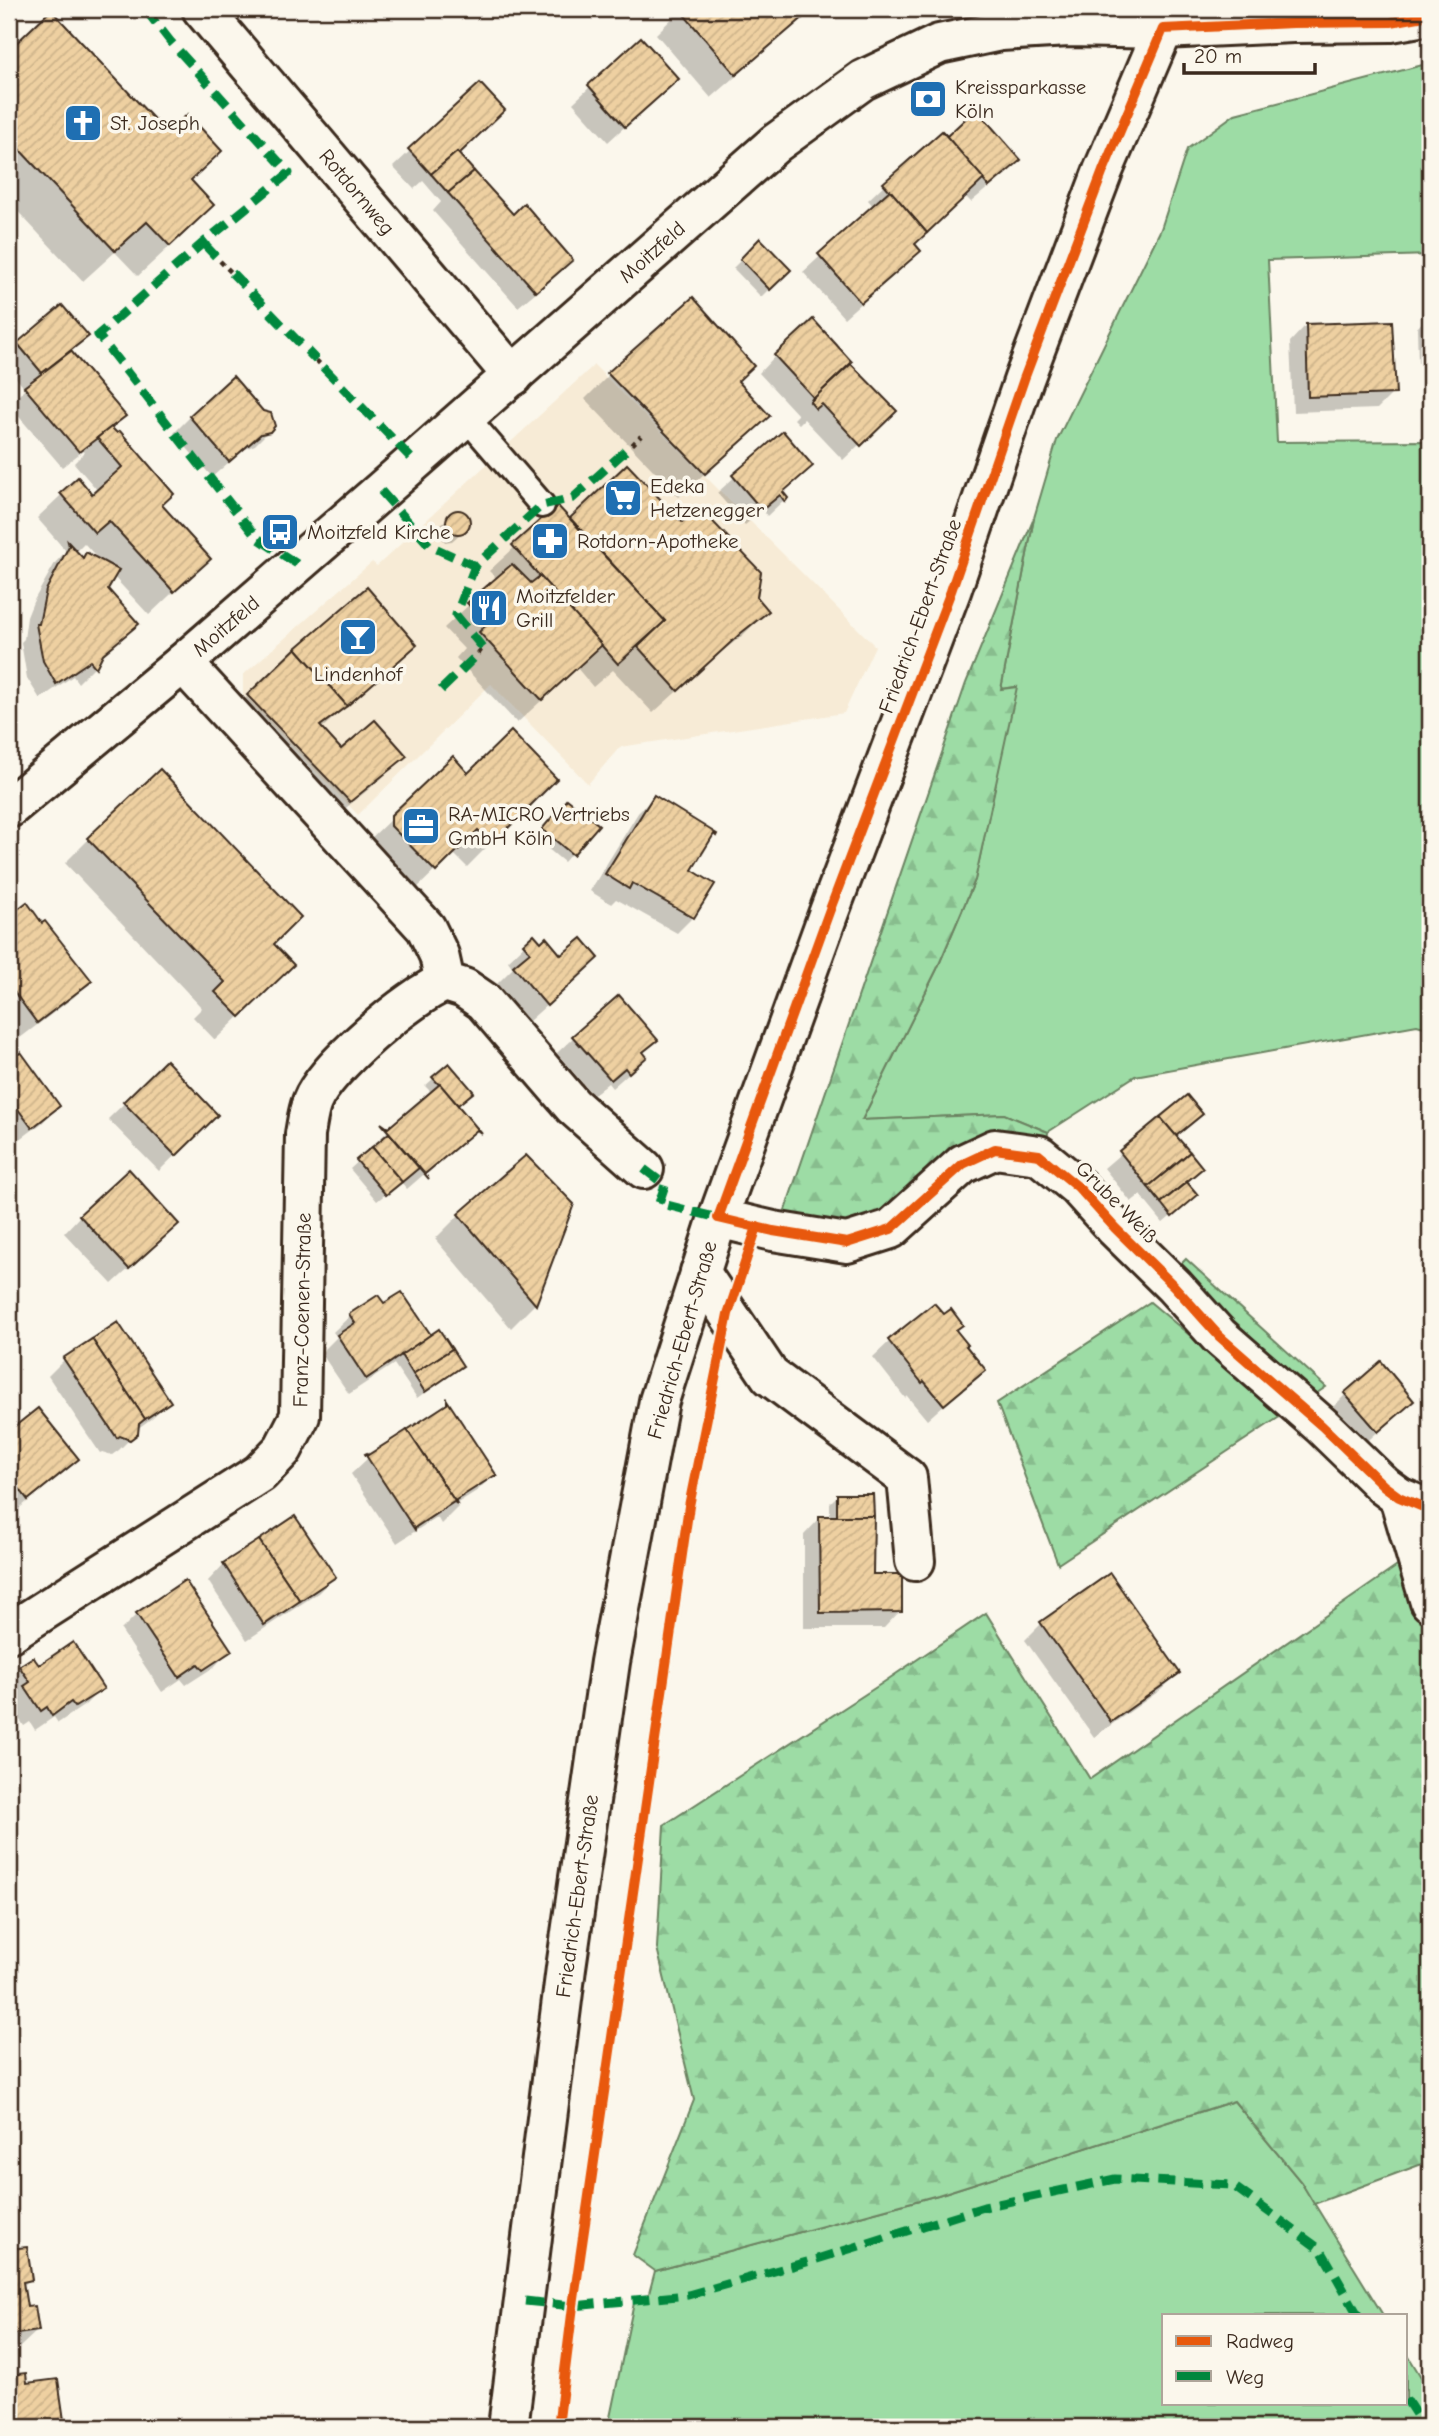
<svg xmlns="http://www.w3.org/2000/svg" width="1439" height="2436" font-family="'Comic Neue',sans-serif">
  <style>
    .built { fill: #f7ebd6 }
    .grass { fill: #9ddca5; stroke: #6c8362; stroke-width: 2 }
    .forest { fill: url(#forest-firs); stroke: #6c8362; stroke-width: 2 }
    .shadow { fill: #0003; fill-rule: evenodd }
    .building { fill: url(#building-hatch); stroke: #3b2a1e; stroke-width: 2 }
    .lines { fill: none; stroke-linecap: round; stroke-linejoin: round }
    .service-casing { stroke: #3b2a1e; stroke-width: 30 }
    .minor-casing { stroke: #3b2a1e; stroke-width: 44 }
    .tertiary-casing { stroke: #3b2a1e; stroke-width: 44 }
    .secondary-casing { stroke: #3b2a1e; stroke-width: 44 }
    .path { stroke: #3b2a1e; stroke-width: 4.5; stroke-dasharray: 5 5; stroke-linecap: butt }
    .service { stroke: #fbf7ec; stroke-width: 24 }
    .minor { stroke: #fbf7ec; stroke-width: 38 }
    .tertiary { stroke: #fbf7ec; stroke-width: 38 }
    .secondary { stroke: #fbf7ec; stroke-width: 38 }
    .quiet { stroke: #00873e; stroke-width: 9; stroke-dasharray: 18 9; stroke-linecap: butt }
    .cycleway-casing { stroke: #fbf7ec; stroke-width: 15 }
    .cycleway { stroke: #e8590c; stroke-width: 10 }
    .labels { text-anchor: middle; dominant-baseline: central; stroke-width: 7; stroke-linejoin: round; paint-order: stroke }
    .poi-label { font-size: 21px; fill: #3b2a1e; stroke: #fbf7ec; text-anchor: start }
    .street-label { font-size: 21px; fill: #3b2a1e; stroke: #fbf7ec }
  </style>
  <defs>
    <pattern id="forest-firs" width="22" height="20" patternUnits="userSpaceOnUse" patternTransform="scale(1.75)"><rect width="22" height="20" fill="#9ddca5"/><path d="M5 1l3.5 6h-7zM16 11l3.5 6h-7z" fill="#88bd8e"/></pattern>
    <pattern id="building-hatch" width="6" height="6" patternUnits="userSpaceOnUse" patternTransform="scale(1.75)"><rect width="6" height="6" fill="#eed0a1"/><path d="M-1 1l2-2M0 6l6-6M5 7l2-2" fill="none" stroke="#cdb38a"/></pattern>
  </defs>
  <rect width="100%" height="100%" fill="#fbf7ec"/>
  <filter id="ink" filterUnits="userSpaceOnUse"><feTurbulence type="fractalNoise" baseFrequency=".0143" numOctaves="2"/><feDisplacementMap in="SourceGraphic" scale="14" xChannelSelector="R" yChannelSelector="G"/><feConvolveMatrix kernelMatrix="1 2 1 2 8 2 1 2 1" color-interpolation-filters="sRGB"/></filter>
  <g filter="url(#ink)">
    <!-- built -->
    <path class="built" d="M594 365 875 646 844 713 620 747 588 784 491 684 358 815 243 695V675L372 562 377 566Z"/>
    <!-- grass -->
    <g class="grass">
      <path d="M1430 63V255L1268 260 1277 442 1430 441V1029L1417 1025 1135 1076 1048 1132 1004 1114 862 1120 937 969 975 880 1016 687 1001 689 1034 518 1057 440 1161 229 1187 149 1235 114Z"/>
      <path d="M1234 2101 1301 2182 1383 2315H1164V2403H1406V2352L1430 2392V2427H608L634 2303 647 2301 655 2271 938 2195Z"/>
    </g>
    <!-- forest -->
    <g class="forest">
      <path d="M1034 518 1001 689 1017 687 975 880 937 969 862 1120 1004 1114 1048 1132 1047 1144 904 1206 848 1235 782 1219 966 683Z"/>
      <path d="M1186 1259 1326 1387 1314 1395 1177 1268Z"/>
      <path d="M1150 1302 1284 1414 1058 1564 997 1403Z"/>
      <path d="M1403 1562 1430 1643V2161L1314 2204 1301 2182 1234 2101 938 2195 655 2271 633 2255 694 2100 657 1948 664 1825 881 1684 986 1613 1090 1779Z"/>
    </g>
    <!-- shadow -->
    <g class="shadow">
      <path d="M682 9H809L810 10 785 34 711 98 656 34Z"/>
      <path d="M51 13 190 181 181 236 138 276 115 252 83 281 9 202V52Z"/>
      <path d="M641 39 677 79 608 142 573 103Z"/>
      <path d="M486 126 457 154 555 276 518 307 433 211 441 202 423 181 414 189 393 167 410 151Z"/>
      <path d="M947 138 1002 176 971 202 965 196 913 245 919 251 844 318 803 272 874 207 868 200 885 184Z"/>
      <path d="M760 241 788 270 761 297 733 268Z"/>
      <path d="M1430 314V362L1418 363 1417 328Z"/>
      <path d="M1306 325 1394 392 1377 409 1293 412 1290 342Z"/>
      <path d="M86 336 70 352 123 416 110 429 160 505 208 559 149 615 113 576 105 589 137 624 99 658 94 667 78 683 73 676 40 699 27 678 21 642 24 639 27 617 33 602 55 563 66 551 37 518 78 479 92 497 98 491 74 463 85 452 83 451 62 467 9 405 25 389 9 369V353L18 344ZM84 543 100 561 86 554 81 559 75 552Z"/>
      <path d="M775 356 849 364 895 411 843 460 804 419 799 424 794 419 798 415 759 373Z"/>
      <path d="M609 375 736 381 767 416 679 497 585 399Z"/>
      <path d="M190 417 271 429 255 445 243 450 212 477 174 433Z"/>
      <path d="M783 433 811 466 782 493 786 498 767 516 763 510 745 525 717 493Z"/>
      <path d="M627 467 767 611 743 635 715 657 653 713 613 670 593 687 577 668 517 723 456 658 464 649 444 628 497 579 489 571 557 508 570 520Z"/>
      <path d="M454 512 463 513 468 518V527L452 541 445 542 439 535V526Z"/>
      <path d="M415 645 321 729 341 751 404 755 380 780 325 825 224 720 247 697 298 750 301 748 250 695Z"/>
      <path d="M468 776 554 779 467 867 453 853 411 894 368 841 393 817Z"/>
      <path d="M654 797 690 871 693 917 677 933 616 899 611 904 590 891 638 813Z"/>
      <path d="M559 809 596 825 564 862 535 838Z"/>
      <path d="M89 839 272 944 268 989 215 1040 193 1017 202 1008 65 863Z"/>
      <path d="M9 915 90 981 74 997 20 1038 9 1023Z"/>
      <path d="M534 936 578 977 529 1021 497 984 513 968 508 961Z"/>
      <path d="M574 1037 655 1040 642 1053 645 1057 629 1073 612 1088 608 1083 593 1095 557 1053Z"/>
      <path d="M21 1055 58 1106 42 1123 15 1143 9 1135V1065Z"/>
      <path d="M166 1063 216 1115 159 1171 108 1119Z"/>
      <path d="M449 1065 464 1099 456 1106 476 1129 407 1189 401 1182 377 1201 350 1169 373 1148 371 1147 388 1131 432 1093 425 1086Z"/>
      <path d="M1160 1120 1186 1182 1196 1195 1163 1223 1140 1195 1131 1202 1104 1168Z"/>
      <path d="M572 1205 535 1304 511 1328 435 1239 459 1215Z"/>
      <path d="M80 1216 161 1240 112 1284 64 1233Z"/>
      <path d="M378 1297 384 1306 431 1337 461 1366 417 1398 394 1364 349 1394 321 1353 337 1337 333 1332 350 1316Z"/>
      <path d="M954 1330 964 1347 983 1370 927 1420 907 1396 905 1398 873 1357 890 1341Z"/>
      <path d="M65 1359 168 1402 152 1418 137 1429 136 1433 119 1450 112 1455 102 1452 100 1453 48 1376Z"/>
      <path d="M1346 1394 1412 1401 1361 1447 1329 1411Z"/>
      <path d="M37 1410 77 1459 60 1475 11 1515 9 1511V1433Z"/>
      <path d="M368 1458 494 1474 478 1490 456 1504 458 1507 441 1524 437 1517 397 1543 351 1474Z"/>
      <path d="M838 1495 871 1576 900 1611 884 1628H804V1535L820 1518H830V1503Z"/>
      <path d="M295 1518 334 1577 318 1593 247 1640 208 1581 224 1564Z"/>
      <path d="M137 1614 230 1650 214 1667 186 1685 181 1679 162 1692 121 1630Z"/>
      <path d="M1042 1623 1178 1673 1162 1689 1094 1737 1025 1640Z"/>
      <path d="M20 1667 39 1668 102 1688 85 1705 58 1723 54 1717 35 1730 30 1722 24 1726 9 1703 14 1698 9 1691V1679Z"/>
      <path d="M26 2249 30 2279 22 2287 25 2309 37 2331 20 2347 9 2348V2251Z"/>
      <path d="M24 2375 26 2385 57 2381 63 2427H9V2377Z"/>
    </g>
    <!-- building -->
    <g class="building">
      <path d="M679 9H811L812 10 736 75Z"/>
      <path d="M51 10 167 133 188 114 222 151 191 180 214 205 170 246 147 222 115 251 19 149 9 158V50Z"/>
      <path d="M641 37 679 79 625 127 588 85Z"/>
      <path d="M480 83 505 110 459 154 457 152 431 174 408 149Z"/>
      <path d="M976 109 1021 160 989 187 942 131 947 136Z"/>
      <path d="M942 131 984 179 927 233 883 183Z"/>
      <path d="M457 152 474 171 448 193 431 174Z"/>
      <path d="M474 171 513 214 524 203 573 260 536 292 448 193Z"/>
      <path d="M890 190 927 233 915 244 921 251 861 303 818 254Z"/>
      <path d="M760 238 791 270 770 290 740 259Z"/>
      <path d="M693 297 754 366 738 381 770 416 705 474 607 373Z"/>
      <path d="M62 305 89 336 42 373 17 343Z"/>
      <path d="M813 319 852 362 810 402 813 397 774 355Z"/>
      <path d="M1392 321 1396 394 1308 397 1306 324Z"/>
      <path d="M71 351 126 416 79 452 24 387Z"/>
      <path d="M851 364 897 411 861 446 822 404 816 409 810 402Z"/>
      <path d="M233 376 263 411 271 413 275 426 270 432 261 434 229 462 189 416Z"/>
      <path d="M111 427 117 433 120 431 174 494 162 505 211 559 174 592 109 521 95 533 60 493 78 477 92 494 122 467 97 438Z"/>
      <path d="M783 431 813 466 783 492 788 498 785 502 780 495 762 510 732 475Z"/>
      <path d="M627 464 682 522 700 508 761 572 757 597 769 611 741 633 678 691 638 647 665 621 570 518Z"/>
      <path d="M557 505 665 621 618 664 512 545Z"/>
      <circle cx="458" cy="522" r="12"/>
      <path d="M68 542 83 558 86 552 119 570 108 589 139 624 103 654 96 668 90 661 56 684 43 661 36 624H39L46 590 69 546Z"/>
      <path d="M512 564 531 583 540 576 602 645 542 700 479 632 487 624 467 603Z"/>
      <path d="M367 587 417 645 347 706 296 648Z"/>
      <path d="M296 648 347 706 320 726 341 749 375 720 407 756 350 802 247 695Z"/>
      <path d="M511 731 557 779 492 844 478 830 436 872 391 826V815L453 756 468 773Z"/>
      <path d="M160 769 301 917 274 944 294 965 240 1017 215 992 225 982 87 838Z"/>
      <path d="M654 795 717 834 716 836 714 834 692 870 715 884 694 918 632 883 629 889 605 874Z"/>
      <path d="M567 799 599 825 573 855 542 829Z"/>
      <path d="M27 902 42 923 45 921 92 981 37 1023 9 985V912L10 915Z"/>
      <path d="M534 934 541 942 546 937 561 955 582 938 599 958 547 1006 513 966 530 952 523 944Z"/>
      <path d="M619 995 658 1040 643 1052 647 1057 629 1073 625 1068 611 1080 572 1036Z"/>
      <path d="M21 1052 60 1106 32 1128 9 1097V1062Z"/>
      <path d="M166 1060 218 1115 176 1156 123 1102Z"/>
      <path d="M449 1063 474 1092 458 1105 432 1077Z"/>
      <path d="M440 1084 482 1134 477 1130 425 1174 429 1179 381 1123 388 1128Z"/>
      <path d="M1187 1095 1203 1114 1176 1136 1160 1117Z"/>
      <path d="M1160 1117 1190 1152 1148 1187 1119 1151Z"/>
      <path d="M389 1133 419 1168 402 1182 372 1147Z"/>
      <path d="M372 1147 402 1182 386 1195 356 1160Z"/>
      <path d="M1190 1152 1203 1168 1161 1203 1148 1187Z"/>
      <path d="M526 1155 574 1204 536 1305 458 1214Z"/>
      <path d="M129 1169 179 1224 129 1269 79 1215Z"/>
      <path d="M1187 1182 1198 1195 1172 1217 1161 1203Z"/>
      <path d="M402 1292 431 1335 366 1379 337 1335 355 1323 349 1314 378 1295 384 1303Z"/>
      <path d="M934 1303 944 1314 951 1309 963 1325 956 1330 968 1345 966 1346 986 1370 944 1405 924 1381 922 1383 888 1340Z"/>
      <path d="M118 1322 171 1402 145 1419 92 1339Z"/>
      <path d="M439 1329 452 1349 413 1374 401 1355Z"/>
      <path d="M92 1339 145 1419 139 1424 138 1434 130 1440 120 1436 117 1438 63 1358Z"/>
      <path d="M452 1349 463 1366 425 1392 413 1374Z"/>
      <path d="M1381 1361 1414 1401 1378 1432 1344 1393Z"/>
      <path d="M447 1400 497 1476H494L456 1500V1503L407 1430 447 1404Z"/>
      <path d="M38 1408 79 1459 28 1500 15 1483 9 1482V1431Z"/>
      <path d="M407 1430 456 1503 454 1502 416 1527 415 1530 365 1454 367 1453 368 1455Z"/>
      <path d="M837 1494H873L874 1516H837Z"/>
      <path d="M295 1516 336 1577 300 1601 259 1540Z"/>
      <path d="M819 1516H874L873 1574H902V1612L820 1613Z"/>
      <path d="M259 1540 300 1601 264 1625 223 1563Z"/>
      <path d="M1110 1573 1180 1673 1111 1722 1040 1622Z"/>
      <path d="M185 1580 232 1651 203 1670 198 1664 179 1677 136 1613Z"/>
      <path d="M73 1642 104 1689 75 1707 71 1702 52 1716 47 1707 41 1711 24 1686 30 1682 19 1666 33 1657 39 1665Z"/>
      <path d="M27 2247 32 2280 23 2282 27 2307 35 2306 39 2331 9 2335V2249Z"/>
      <path d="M26 2373 27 2383 58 2379 65 2427H9V2375Z"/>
    </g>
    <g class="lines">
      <defs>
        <path id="service" d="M466 417 542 505"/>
        <g id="minor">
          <path d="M202 9 513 376"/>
          <path d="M183 663 426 928 439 955 445 982 464 988 483 1001 573 1106 644 1169"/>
          <path d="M718 1218 773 1231 847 1243 891 1229 963 1164 995 1149 1039 1155 1078 1187 1115 1228 1174 1286 1219 1336 1322 1426 1384 1486 1399 1497 1430 1510"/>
          <path d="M700 1272 770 1376 907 1478 915 1561"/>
          <path d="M1399 1497 1430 1602"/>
          <path d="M9 1633 260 1473 283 1449 300 1416 305 1134C307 1124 308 1112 312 1102 325 1068 411 995 445 982"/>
        </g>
        <path id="tertiary" d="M1163 29 1293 23 1391 22 1430 15"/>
        <g id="secondary">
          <path d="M9 808 183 663 381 491 776 143 863 80 939 44 1001 31 1069 27 1163 29"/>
          <path d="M508 2427 566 1968 610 1662 659 1401 718 1218 829 912 951 591 1024 379 1103 171 1172 9"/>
        </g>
      </defs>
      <!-- service casing -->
      <use href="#service" class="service-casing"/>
      <!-- minor casing -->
      <use href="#minor" class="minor-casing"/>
      <!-- tertiary casing -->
      <use href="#tertiary" class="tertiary-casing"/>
      <!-- secondary casing -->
      <use href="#secondary" class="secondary-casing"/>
      <!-- path -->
      <g class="path">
        <path d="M220 261 232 273"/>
        <path d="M316 360 323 367"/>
        <path d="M632 445 641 436"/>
        <path d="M478 654 483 648"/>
      </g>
      <!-- service -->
      <use href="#service" class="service"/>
      <!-- minor -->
      <use href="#minor" class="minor"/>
      <!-- tertiary -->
      <use href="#tertiary" class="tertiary"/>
      <!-- secondary -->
      <use href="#secondary" class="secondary"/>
      <!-- quiet -->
      <g class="quiet">
        <path d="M145 9 170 41 289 173 203 243 98 335 256 537 297 564"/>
        <path d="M203 243 220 261"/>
        <path d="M232 273 316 360"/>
        <path d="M323 367 415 462"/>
        <path d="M381 491 430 546 475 566"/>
        <path d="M483 648 456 615 475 566 542 505 573 498 632 445"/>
        <path d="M441 690 478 654"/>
        <path d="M644 1169 665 1185 659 1203 718 1218"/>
        <path d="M525 2301 573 2306 688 2295 814 2260 984 2207 1115 2179 1232 2185 1321 2250 1358 2315"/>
        <path d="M1406 2399 1424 2427"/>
      </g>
      <defs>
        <g id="cycleway">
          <path d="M1430 15 1391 22 1293 23 1163 29 1103 171 1024 379 951 591 829 912 718 1218 773 1231 847 1243 891 1229 963 1164 995 1149 1039 1155 1078 1187 1115 1228 1174 1286 1219 1336 1322 1426 1384 1486 1399 1497 1430 1510"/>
          <path d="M558 2427 573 2306 689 1506 728 1314 757 1227"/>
        </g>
      </defs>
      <!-- cycleway casing -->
      <use href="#cycleway" class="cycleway-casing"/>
      <!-- cycleway -->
      <use href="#cycleway" class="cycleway"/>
    </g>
  </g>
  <!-- icons -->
  <defs>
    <symbol id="bank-square" viewBox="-11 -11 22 22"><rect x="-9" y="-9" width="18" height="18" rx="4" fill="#1f6fb2" stroke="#fbf7ec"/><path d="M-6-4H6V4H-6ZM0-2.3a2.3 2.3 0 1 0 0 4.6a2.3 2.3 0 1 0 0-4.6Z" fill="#fff"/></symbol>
    <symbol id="church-square" viewBox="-11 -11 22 22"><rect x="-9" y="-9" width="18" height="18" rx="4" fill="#1f6fb2" stroke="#fbf7ec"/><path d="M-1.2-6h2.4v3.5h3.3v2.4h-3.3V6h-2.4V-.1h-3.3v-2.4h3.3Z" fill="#fff"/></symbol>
    <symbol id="supermarket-square" viewBox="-11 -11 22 22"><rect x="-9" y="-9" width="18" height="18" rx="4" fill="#1f6fb2" stroke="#fbf7ec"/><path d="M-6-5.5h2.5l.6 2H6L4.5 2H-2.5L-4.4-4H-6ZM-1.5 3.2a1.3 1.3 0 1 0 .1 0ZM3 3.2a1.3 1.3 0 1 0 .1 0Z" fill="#fff"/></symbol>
    <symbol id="bus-square" viewBox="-11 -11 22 22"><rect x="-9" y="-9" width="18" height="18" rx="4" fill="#1f6fb2" stroke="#fbf7ec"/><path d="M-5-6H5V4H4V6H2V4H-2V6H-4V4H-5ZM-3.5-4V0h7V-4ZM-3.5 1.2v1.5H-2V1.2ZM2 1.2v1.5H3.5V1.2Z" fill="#fff"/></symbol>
    <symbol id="pharmacy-square" viewBox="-11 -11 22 22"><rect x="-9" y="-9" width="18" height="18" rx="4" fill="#1f6fb2" stroke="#fbf7ec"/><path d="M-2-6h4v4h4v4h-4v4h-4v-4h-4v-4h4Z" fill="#fff"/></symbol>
    <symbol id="restaurant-square" viewBox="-11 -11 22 22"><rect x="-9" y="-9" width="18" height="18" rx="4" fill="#1f6fb2" stroke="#fbf7ec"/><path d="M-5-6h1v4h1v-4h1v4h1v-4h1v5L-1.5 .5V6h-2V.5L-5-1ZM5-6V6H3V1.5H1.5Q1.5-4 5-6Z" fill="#fff"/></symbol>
    <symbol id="bar-square" viewBox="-11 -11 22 22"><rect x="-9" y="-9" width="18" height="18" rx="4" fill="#1f6fb2" stroke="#fbf7ec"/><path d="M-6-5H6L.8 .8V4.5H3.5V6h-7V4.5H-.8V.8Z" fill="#fff"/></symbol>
    <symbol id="office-square" viewBox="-11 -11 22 22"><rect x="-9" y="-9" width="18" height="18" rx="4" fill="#1f6fb2" stroke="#fbf7ec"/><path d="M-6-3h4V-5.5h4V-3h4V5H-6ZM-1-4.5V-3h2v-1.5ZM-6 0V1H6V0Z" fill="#fff"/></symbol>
  </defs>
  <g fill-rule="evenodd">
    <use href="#bank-square" x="906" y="77" width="44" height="44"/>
    <use href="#church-square" x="61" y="101" width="44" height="44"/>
    <use href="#supermarket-square" x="601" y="476" width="44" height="44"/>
    <use href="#bus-square" x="258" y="510" width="44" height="44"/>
    <use href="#pharmacy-square" x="528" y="519" width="44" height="44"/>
    <use href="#restaurant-square" x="467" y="586" width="44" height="44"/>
    <use href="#bar-square" x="336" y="615" width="44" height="44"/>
    <use href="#office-square" x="399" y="804" width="44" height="44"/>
  </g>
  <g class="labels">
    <!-- poi labels -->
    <g class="poi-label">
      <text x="955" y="87">Kreissparkasse<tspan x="955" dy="24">Köln</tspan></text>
      <text x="110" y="123">St. Joseph</text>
      <text x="650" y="486">Edeka<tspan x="650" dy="24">Hetzenegger</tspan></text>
      <text x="307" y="532">Moitzfeld Kirche</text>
      <text x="577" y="541">Rotdorn-Apotheke</text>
      <text x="516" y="596">Moitzfelder<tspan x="516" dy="24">Grill</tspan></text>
      <text x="358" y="674" text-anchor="middle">Lindenhof</text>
      <text x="448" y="814">RA-MICRO Vertriebs<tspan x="448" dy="24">GmbH Köln</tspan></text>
    </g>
    <!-- street labels -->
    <g class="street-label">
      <text transform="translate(357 192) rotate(50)">Rotdornweg</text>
      <text transform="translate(652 252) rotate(-42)">Moitzfeld</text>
      <text transform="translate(920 616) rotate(-70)">Friedrich-Ebert-Straße</text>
      <text transform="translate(226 626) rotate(-41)">Moitzfeld</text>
      <text transform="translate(1117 1202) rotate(45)">Grube Weiß</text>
      <text transform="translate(302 1310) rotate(-89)">Franz-Coenen-Straße</text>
      <text transform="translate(682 1340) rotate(-74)">Friedrich-Ebert-Straße</text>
      <text transform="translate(577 1896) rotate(-82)">Friedrich-Ebert-Straße</text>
    </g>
  </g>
  <!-- margin -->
  <rect width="1439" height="2436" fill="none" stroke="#fbf7ec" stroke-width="35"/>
  <rect x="18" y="18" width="1404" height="2401" fill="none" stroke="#3b2a1e" stroke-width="2.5" filter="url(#ink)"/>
  <!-- legend -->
  <rect x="1162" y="2314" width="245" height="91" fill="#fbf7ec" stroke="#aea59a" stroke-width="2"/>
  <rect x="1176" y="2336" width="35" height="10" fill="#e8590c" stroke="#aea59a" stroke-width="2"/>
  <text x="1226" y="2348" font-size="21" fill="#3b2a1e">Radweg</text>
  <rect x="1176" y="2371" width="35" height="10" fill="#00873e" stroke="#aea59a" stroke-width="2"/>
  <text x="1226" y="2384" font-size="21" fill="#3b2a1e">Weg</text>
  <!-- scale -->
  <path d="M1184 63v10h131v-10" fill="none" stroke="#3b2a1e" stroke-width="3.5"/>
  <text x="1194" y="63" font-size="21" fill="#3b2a1e" stroke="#fbf7ec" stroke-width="5" paint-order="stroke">20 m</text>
</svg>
